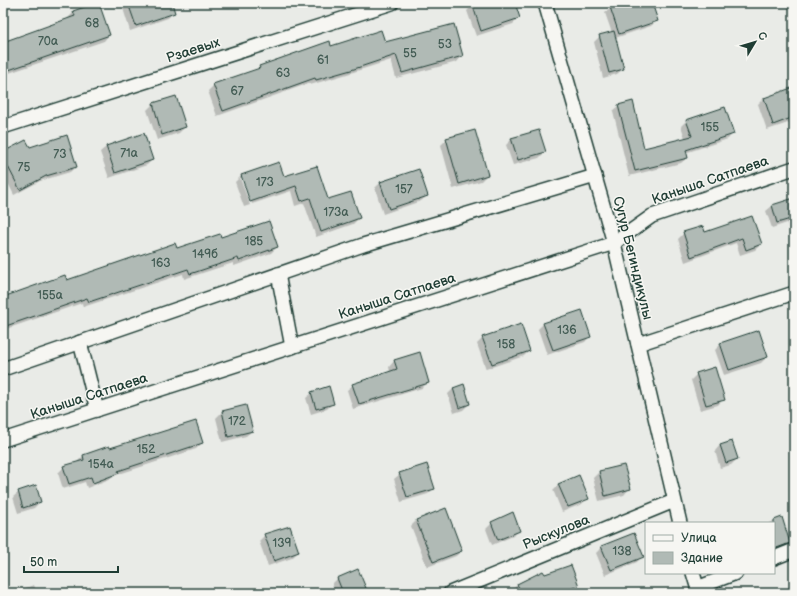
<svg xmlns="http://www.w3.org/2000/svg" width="797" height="596" font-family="'Balsamiq Sans',sans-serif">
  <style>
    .shadow { fill: #0003 }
    .building { fill: #b0bab5; stroke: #1f3d34 }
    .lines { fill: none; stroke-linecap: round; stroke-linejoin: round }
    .minor-casing { stroke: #1f3d34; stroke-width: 16 }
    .minor { stroke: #f6f6f2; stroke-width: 13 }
    .labels { text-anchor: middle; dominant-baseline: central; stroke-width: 3; stroke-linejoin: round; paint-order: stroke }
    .number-label { font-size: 12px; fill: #435c54 }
    .street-label { font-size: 14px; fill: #1f3d34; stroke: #f6f6f2 }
  </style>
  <rect width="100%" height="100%" fill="#e9ebe7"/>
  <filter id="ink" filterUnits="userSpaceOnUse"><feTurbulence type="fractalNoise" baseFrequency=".025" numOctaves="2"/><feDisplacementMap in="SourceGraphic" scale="8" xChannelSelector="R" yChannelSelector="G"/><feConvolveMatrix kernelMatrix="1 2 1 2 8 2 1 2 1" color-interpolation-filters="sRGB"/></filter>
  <g filter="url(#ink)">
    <!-- shadow -->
    <g class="shadow">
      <path d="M124 3H171L174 12 168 18 130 31 122 5Z"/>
      <path d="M479 3H514L519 18 513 24 476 36 467 11 473 5Z"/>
      <path d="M625 3H651L657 20 651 26 615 38 623 69 617 74 603 78 594 42 600 36 612 33 605 13 611 8Z"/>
      <path d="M74 12 109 35 104 41 3 75V42L69 20 68 18Z"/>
      <path d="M384 44 462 56 457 62 396 78 391 60 344 75 310 85V83L217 116 208 91 214 85 256 71 260 67 331 48Z"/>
      <path d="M794 89V121L767 130 758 104 764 98Z"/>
      <path d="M175 97 185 127 179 133 157 140 147 110 153 104Z"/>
      <path d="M619 106 644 149 685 138 681 126 687 120 733 133 728 139 685 153 687 158 681 163 629 176 613 111Z"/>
      <path d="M144 134 152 160 147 165 109 178 100 152 106 147Z"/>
      <path d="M447 139 487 175 481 181 453 189 441 145Z"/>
      <path d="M512 139 545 152 539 158 513 165 506 145Z"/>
      <path d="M29 148 76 166 70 172 40 181 14 195 3 173V153Z"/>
      <path d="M279 163 284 177 359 218 353 224 316 237 304 203 295 206 291 191 252 204 243 178H240L250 205 244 207 235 182 241 176Z"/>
      <path d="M418 170 427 196 421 201 383 214 375 188 380 183Z"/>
      <path d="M794 199V229L789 230 787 223 772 228 766 211 772 206Z"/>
      <path d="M752 217 761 244 755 250 740 255 736 243 685 262 678 239 684 233H704Z"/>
      <path d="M220 238 277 247 271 253 234 266 233 263 184 279 183 274 83 307 82 303 3 330V298Z"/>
      <path d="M544 323 590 336 585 342 547 355 538 329Z"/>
      <path d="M483 338 529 351 524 356 486 369 477 344Z"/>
      <path d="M721 344 767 357 761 363 724 375 715 350Z"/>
      <path d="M419 353 428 382 422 388 353 409 347 390 353 385 390 372 389 367 394 361Z"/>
      <path d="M697 374 723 399 718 405 700 410 691 380Z"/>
      <path d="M453 389 469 404 463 410 454 413 448 394Z"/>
      <path d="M312 393 333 403 327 409 311 414 306 398Z"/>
      <path d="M246 406 252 431 246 436 222 442 216 418 222 412Z"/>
      <path d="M202 443 196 449 116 475 112 478 87 488 85 482 63 489 58 473 64 467 77 462 83 456 108 447 109 449Z"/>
      <path d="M720 445 737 459 731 465 720 468 715 451Z"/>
      <path d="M624 466 629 489 624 495 599 501 593 478 599 472Z"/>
      <path d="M400 474 434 488 428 494 401 502 394 479Z"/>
      <path d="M559 484 587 498 582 504 562 512 553 490Z"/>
      <path d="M19 492 40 502 34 508 18 513 13 497Z"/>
      <path d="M781 519 789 543 784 548 774 552V523H768Z"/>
      <path d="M417 520 461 551 456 556 427 567 411 526Z"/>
      <path d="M492 523 519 531 513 536 492 545 486 529Z"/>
      <path d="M265 535 298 552 292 558 268 566 259 541Z"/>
      <path d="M602 547 642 556 637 562 605 575 596 553Z"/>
      <path d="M544 576 578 585 572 591 566 593H513L512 590 518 584Z"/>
      <path d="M338 578 366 593H336L332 584Z"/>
      <path d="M34 585 37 593H13L14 592Z"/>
    </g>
    <!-- building -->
    <g class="building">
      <path d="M96 3H99L110 35 3 72V42L75 16 73 11Z"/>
      <path d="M128 3H172L175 13 136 26Z"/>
      <path d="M472 3H515L520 18 481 31Z"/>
      <path d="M622 3H652L658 21 619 34 610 7Z"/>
      <path d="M454 24 463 56 402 73 396 55 351 70 316 80 315 78 223 111 213 84 260 68 259 66 330 41 331 46 381 30 385 42Z"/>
      <path d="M614 31 624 69 609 73 599 35Z"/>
      <path d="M794 87V117L773 125 764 98Z"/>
      <path d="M176 96 186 127 162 135 153 103Z"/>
      <path d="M633 101 644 148 692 136 686 120 725 107 734 134 686 150 688 158 635 171 618 105Z"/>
      <path d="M475 130 488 175 459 184 446 138Z"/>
      <path d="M539 130 546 152 518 160 511 138Z"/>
      <path d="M144 133 153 160 115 173 106 146Z"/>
      <path d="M67 135 77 167 46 176 20 190 3 157V152L26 140 30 147Z"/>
      <path d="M279 162 284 176 317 166 328 199 351 192 360 218 321 232 310 198 301 201 296 186 250 202 241 175Z"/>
      <path d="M419 169 428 196 389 209 380 182Z"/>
      <path d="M794 198V218L777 223 772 205Z"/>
      <path d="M752 216 762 244 746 250 742 238 691 257 683 232 703 226 705 232Z"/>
      <path d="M269 221 278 247 239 261 238 258 190 274 188 269 89 302 87 298 3 327V297L65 275 67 280 175 243 177 248 220 234 221 237Z"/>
      <path d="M582 310 591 337 553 350 543 323Z"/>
      <path d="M521 324 530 351 492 364 482 337Z"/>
      <path d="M759 330 768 357 729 370 720 343Z"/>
      <path d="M420 352 429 383 359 404 352 384 397 369 394 360Z"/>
      <path d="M715 367 725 400 706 405 696 373Z"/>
      <path d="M464 384 470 404 459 408 453 388Z"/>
      <path d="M329 386 334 404 316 409 311 392Z"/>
      <path d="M246 405 253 431 228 437 222 411Z"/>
      <path d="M196 421 203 443 118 471 119 473 93 483 91 477 69 484 63 466 84 460 83 455 109 446 110 448Z"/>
      <path d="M732 441 738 459 726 463 720 445Z"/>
      <path d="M427 464 435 489 407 497 399 473Z"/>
      <path d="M624 465 631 489 605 496 599 471Z"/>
      <path d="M579 475 589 499 568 507 558 484Z"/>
      <path d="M36 485 41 502 23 508 18 491Z"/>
      <path d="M446 508 462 551 433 562 416 520Z"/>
      <path d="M513 512 520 531 498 540 491 522Z"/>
      <path d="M782 517 790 543 774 549V520Z"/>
      <path d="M290 526 299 552 274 561 264 534Z"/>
      <path d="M634 533 644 557 611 570 601 546Z"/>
      <path d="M571 565 579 586 558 593H521L517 584 543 571 545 574Z"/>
      <path d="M358 569 368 593H343L337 578Z"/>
    </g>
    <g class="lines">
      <defs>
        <g id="minor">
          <path d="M545 3 614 243 680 523"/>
          <path d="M3 127 392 3"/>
          <path d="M278 274 292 347"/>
          <path d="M80 342 97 410"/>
          <path d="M638 344 794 293"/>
          <path d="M3 369 363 245 595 176"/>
          <path d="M3 440 614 243 652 216 794 168"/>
          <path d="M774 558 794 550"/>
          <path d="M693 573 699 593"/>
          <path d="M697 588 736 573"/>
          <path d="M450 593 674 501"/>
        </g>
      </defs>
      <!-- minor casing -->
      <use href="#minor" class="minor-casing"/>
      <!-- minor -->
      <use href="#minor" class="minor"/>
    </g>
  </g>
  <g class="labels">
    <!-- number labels -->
    <g class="number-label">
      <text x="92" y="23">68</text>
      <text x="48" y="41">70а</text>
      <text x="445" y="44">53</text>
      <text x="410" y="53">55</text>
      <text x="323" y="60">61</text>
      <text x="283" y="73">63</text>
      <text x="237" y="91">67</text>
      <text x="710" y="127">155</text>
      <text x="129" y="153">71а</text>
      <text x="60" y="154">73</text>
      <text x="24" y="167">75</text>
      <text x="265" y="182">173</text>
      <text x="404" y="189">157</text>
      <text x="336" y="212">173а</text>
      <text x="254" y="241">185</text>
      <text x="205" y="254">149б</text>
      <text x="161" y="263">163</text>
      <text x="50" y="295">155а</text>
      <text x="567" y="330">136</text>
      <text x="506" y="344">158</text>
      <text x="237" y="421">172</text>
      <text x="146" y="449">152</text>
      <text x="101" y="464">154а</text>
      <text x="282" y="543">139</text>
      <text x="622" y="551">138</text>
    </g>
    <!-- street labels -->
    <g class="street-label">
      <text transform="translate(193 50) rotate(-18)">Рзаевых</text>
      <text transform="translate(710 180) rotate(-19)">Каныша Сатпаева</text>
      <text transform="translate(633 258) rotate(76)">Сугур Бегиндикулы</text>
      <text transform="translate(397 296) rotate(-18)">Каныша Сатпаева</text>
      <text transform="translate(89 396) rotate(-18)">Каныша Сатпаева</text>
      <text transform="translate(556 532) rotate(-22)">Рыскулова</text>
    </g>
  </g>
  <!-- margin -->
  <rect width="797" height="596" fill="none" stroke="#f6f6f2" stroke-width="16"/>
  <rect x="8" y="8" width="781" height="580" fill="none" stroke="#1f3d34" stroke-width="1.5" filter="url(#ink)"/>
  <!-- legend -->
  <rect x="645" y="522" width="130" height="52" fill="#f6f6f2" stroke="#a0aca6"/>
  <rect x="653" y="535" width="20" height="6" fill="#f6f6f2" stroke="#a0aca6"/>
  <text x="681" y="542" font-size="12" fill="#1f3d34">Улица</text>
  <rect x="653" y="552" width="20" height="12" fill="#b0bab5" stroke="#a0aca6"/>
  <text x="681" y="562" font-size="12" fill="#1f3d34">Здание</text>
  <!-- north arrow -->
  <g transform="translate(755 42) rotate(52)" stroke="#f6f6f2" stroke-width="3" paint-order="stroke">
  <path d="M0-3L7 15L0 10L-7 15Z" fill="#1f3d34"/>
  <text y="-6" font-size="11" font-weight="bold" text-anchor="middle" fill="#1f3d34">С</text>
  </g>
  <!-- scale -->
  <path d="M24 566v6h94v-6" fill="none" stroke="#1f3d34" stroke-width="2"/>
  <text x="30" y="566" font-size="12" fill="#1f3d34" stroke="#f6f6f2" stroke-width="3" paint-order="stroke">50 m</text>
</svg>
